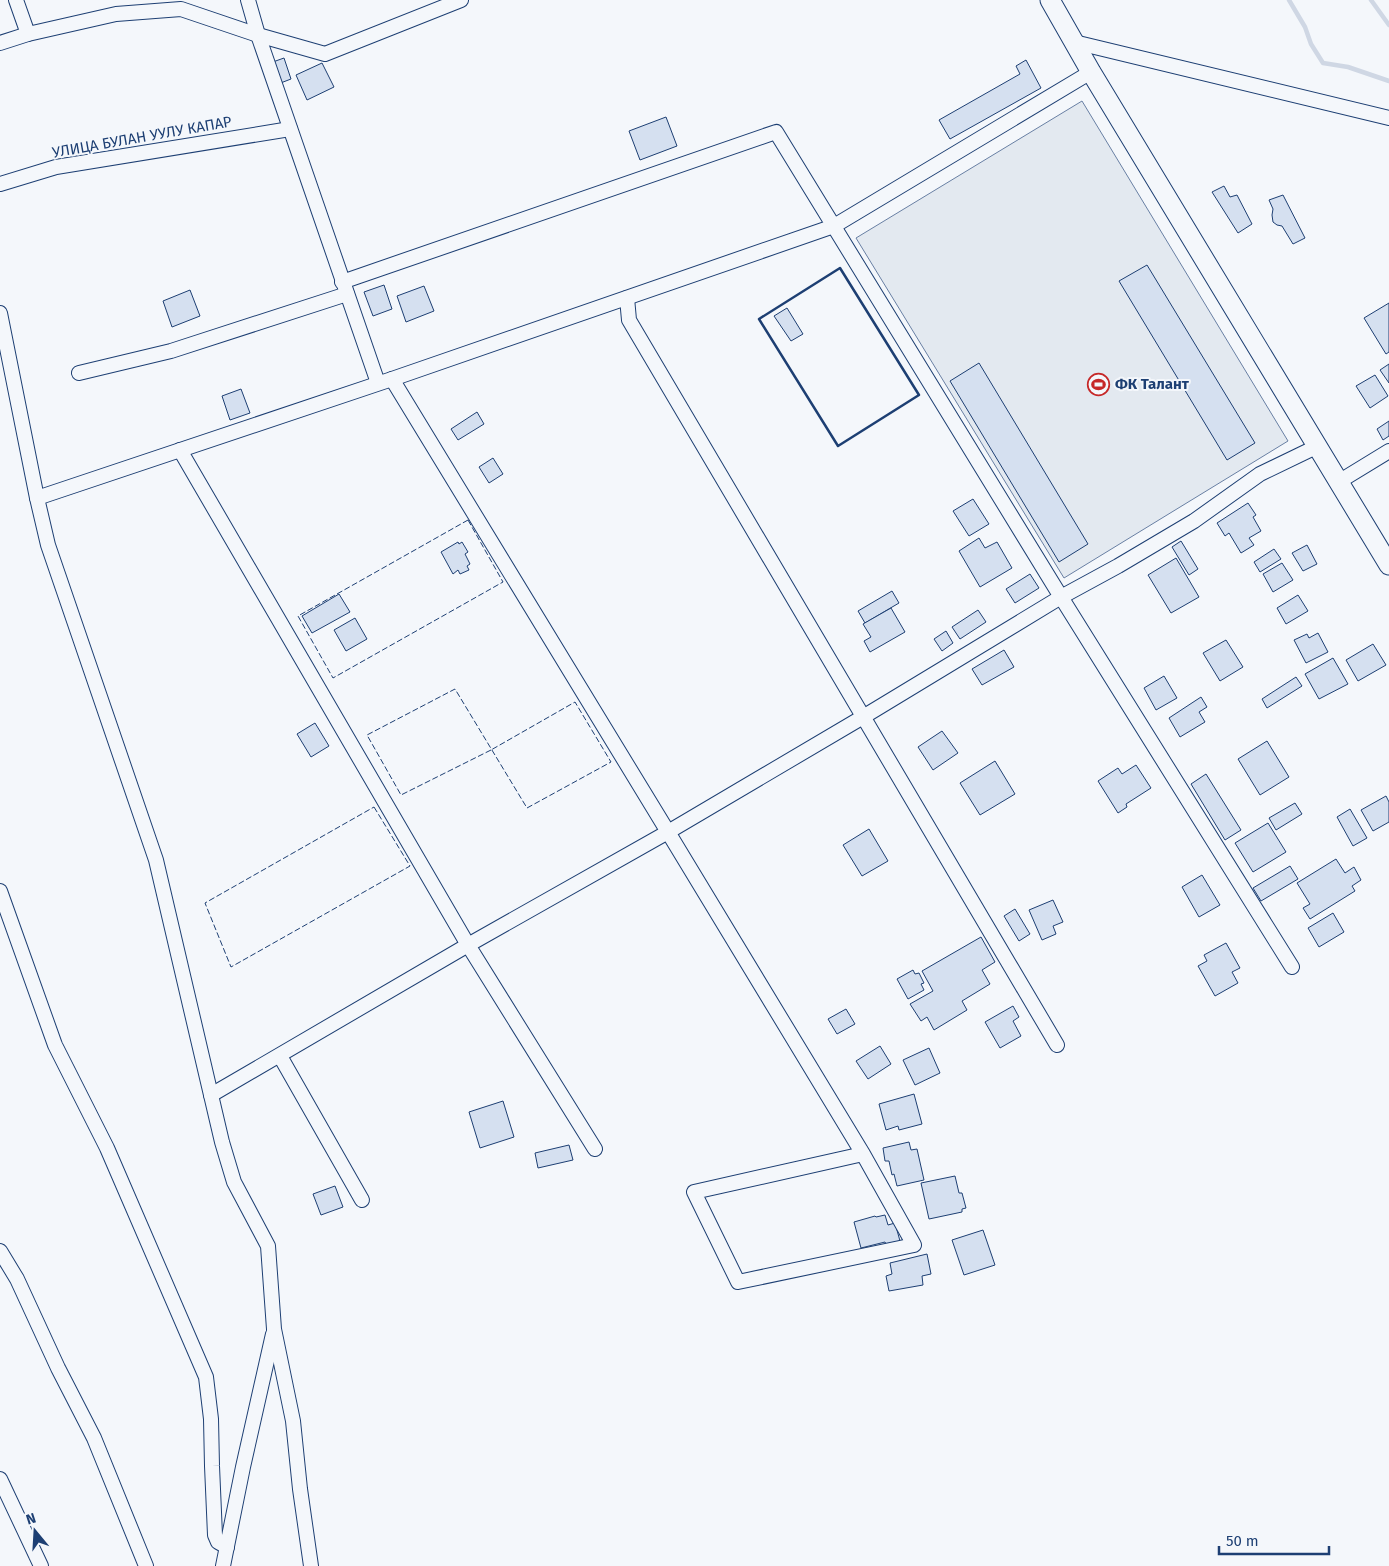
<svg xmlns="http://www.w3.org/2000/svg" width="1389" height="1566" font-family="'Fira Sans',sans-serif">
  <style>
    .green { fill: #e3e9f0; stroke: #687fa3 }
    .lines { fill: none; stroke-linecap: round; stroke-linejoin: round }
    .stream { stroke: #cfd7e4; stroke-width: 4.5 }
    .building { fill: #d5e0f0; stroke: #1d3f73 }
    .minor-casing { stroke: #1d3f73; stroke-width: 16 }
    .secondary-casing { stroke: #1d3f73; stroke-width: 21 }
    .minor { stroke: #f4f7fb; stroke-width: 14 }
    .secondary { stroke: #f4f7fb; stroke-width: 19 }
    .fence { stroke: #1d3f73; stroke-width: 1; stroke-dasharray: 6 2.5; stroke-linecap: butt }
    .wall { stroke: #1d3f73; stroke-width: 2.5 }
    .labels { text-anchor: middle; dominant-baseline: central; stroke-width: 4; stroke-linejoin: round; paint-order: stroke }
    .street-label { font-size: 15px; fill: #1d3f73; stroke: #f4f7fb }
    .poi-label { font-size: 15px; font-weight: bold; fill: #1d3f73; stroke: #f4f7fb; text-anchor: start }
  </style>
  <rect width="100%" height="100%" fill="#f4f7fb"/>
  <!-- green -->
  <path class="green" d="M1082 101 1288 441 1064 578 856 238Z"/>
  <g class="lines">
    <!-- stream -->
    <g class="stream">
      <path d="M1289 0 1305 27 1311 44 1323 63 1348 67 1389 81"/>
      <path d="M1371 0 1389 25"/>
    </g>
  </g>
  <!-- building -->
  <g class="building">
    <path d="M284 58 291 79 278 84 270 63Z"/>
    <path d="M1026 60 1041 88 950 139 939 120 1020 74 1016 66Z"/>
    <path d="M322 63 334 87 307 100 296 75Z"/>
    <path d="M666 117 677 146 640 160 629 131Z"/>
    <path d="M1224 186 1230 197 1237 195 1252 224 1238 233 1212 192Z"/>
    <path d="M1283 195 1305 238 1293 244 1282 226 1277 225 1273 222 1272 215 1273 209 1269 200Z"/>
    <path d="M1147 265 1255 443 1227 460 1119 281Z"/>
    <path d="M384 285 392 309 373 316 364 292Z"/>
    <path d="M424 286 434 311 406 322 397 296Z"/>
    <path d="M190 290 200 316 172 327 163 301Z"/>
    <path d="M1389 303V352L1386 354 1364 318Z"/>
    <path d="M787 308 803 334 791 341 774 316Z"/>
    <path d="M979 363 1088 544 1059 562 950 381Z"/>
    <path d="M1389 364V383L1380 370Z"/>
    <path d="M1375 375 1388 396 1370 408 1356 386Z"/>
    <path d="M241 389 250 413 230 420 222 396Z"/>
    <path d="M477 412 484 424 458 440 451 429Z"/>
    <path d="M1389 421V436L1383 440 1377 429Z"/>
    <path d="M493 458 503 474 489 483 479 467Z"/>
    <path d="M973 499 989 524 969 536 953 511Z"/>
    <path d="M1248 503 1256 515 1253 517 1261 531 1249 538 1254 545 1241 553 1229 533 1225 536 1217 523Z"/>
    <path d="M979 538 985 548 997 542 1012 568 980 587 959 551Z"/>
    <path d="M1181 541 1198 569 1189 575 1172 547Z"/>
    <path d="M458 542 459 544 462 542 468 552 465 554 470 564 467 566 469 570 460 574 458 570 453 574 441 552Z"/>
    <path d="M1307 545 1317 564 1303 571 1292 553Z"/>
    <path d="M1274 549 1281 559 1260 572 1254 562Z"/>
    <path d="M1176 558 1199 597 1171 613 1148 575Z"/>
    <path d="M1282 563 1293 580 1273 592 1263 574Z"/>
    <path d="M1030 574 1039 588 1015 603 1006 589Z"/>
    <path d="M892 591 899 603 865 623 858 611Z"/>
    <path d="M339 594 350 612 312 633 302 616Z"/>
    <path d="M1298 595 1308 611 1286 624 1277 608Z"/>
    <path d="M891 608 905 632 870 652 864 641 871 637 863 624Z"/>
    <path d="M978 610 986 622 960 639 952 627Z"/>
    <path d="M355 618 367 639 346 651 334 630Z"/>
    <path d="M946 631 953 643 942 651 934 639Z"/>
    <path d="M1318 633 1328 652 1306 663 1294 640 1307 634 1309 638Z"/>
    <path d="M1226 640 1243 667 1220 681 1203 653Z"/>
    <path d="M1373 644 1386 665 1358 681 1346 660Z"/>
    <path d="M1004 650 1014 667 982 685 972 669Z"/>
    <path d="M1333 658 1348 684 1319 699 1305 674Z"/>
    <path d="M1164 676 1177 698 1156 710 1144 688Z"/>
    <path d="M1296 677 1302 686 1267 708 1262 699Z"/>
    <path d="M1201 697 1207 707 1199 712 1205 722 1180 737 1169 718Z"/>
    <path d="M315 723 329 746 311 757 297 734Z"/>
    <path d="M942 731 958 753 933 770 918 747Z"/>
    <path d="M1267 741 1289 777 1260 795 1238 759Z"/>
    <path d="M995 761 1015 794 980 815 960 783Z"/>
    <path d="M1136 765 1151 788 1126 804 1127 807 1118 813 1098 781 1118 768 1122 774Z"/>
    <path d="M1206 774 1241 830 1225 840 1191 784Z"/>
    <path d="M1386 796 1389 802V822L1373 831 1361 810Z"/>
    <path d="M1295 803 1302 814 1276 830 1269 818Z"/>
    <path d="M1350 809 1367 838 1353 846 1337 817Z"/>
    <path d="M1268 823 1286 852 1253 872 1235 843Z"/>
    <path d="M869 829 888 861 862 876 843 845Z"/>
    <path d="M1336 859 1345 873 1354 867 1361 880 1352 886 1355 891 1310 919 1303 908 1310 904 1297 883Z"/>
    <path d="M1290 866 1298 879 1261 901 1253 888Z"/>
    <path d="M1202 875 1220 905 1199 917 1182 887Z"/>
    <path d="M1053 900 1063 922 1053 926 1056 934 1042 940 1029 910Z"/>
    <path d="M1015 909 1030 934 1019 941 1004 916Z"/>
    <path d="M1333 913 1344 932 1319 947 1308 928Z"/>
    <path d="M981 937 995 962 982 970 990 984 962 1001 967 1010 934 1030 927 1017 921 1021 910 1004 933 991 922 971Z"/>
    <path d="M1226 943 1240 968 1232 972 1238 983 1215 996 1198 966 1207 961 1204 955Z"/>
    <path d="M913 970 915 974 919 973 924 983 921 984 924 990 908 999 897 979Z"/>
    <path d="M1013 1006 1019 1017 1013 1021 1021 1036 1000 1048 985 1022Z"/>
    <path d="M846 1009 855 1024 837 1034 828 1019Z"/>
    <path d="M880 1046 891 1064 868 1079 856 1061Z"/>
    <path d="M929 1048 940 1073 915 1085 903 1060Z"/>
    <path d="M914 1094 922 1124 899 1130 898 1126 886 1130 879 1104Z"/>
    <path d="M503 1101 514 1137 480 1148 469 1112Z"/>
    <path d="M909 1142 911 1150 917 1149 924 1180 897 1186 894 1174 892 1175 889 1161H885L883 1148Z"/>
    <path d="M569 1145 573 1160 538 1168 535 1153Z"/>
    <path d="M955 1176 959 1193H962L966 1208 962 1209V1212L929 1219 921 1183Z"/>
    <path d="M335 1186 343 1207 321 1215 313 1194Z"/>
    <path d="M885 1215 888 1225 895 1223 900 1241 886 1244 885 1242 861 1248 854 1222 875 1216 876 1217Z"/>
    <path d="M983 1230 995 1265 964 1275 952 1240Z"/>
    <path d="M927 1254 931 1274 922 1276 923 1285 889 1291 886 1276 892 1274 890 1263Z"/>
  </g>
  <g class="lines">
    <defs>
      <g id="minor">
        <path d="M16 0 28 34"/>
        <path d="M248 0 258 35 378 383"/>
        <path d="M1074 42 1389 118"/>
        <path d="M0 43 28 34 116 14 181 9 258 35 325 54 461 0"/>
        <path d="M0 184 56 167 290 129"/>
        <path d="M342 282 776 132 1061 597 1292 967"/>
        <path d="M627 298 629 320 1057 1045"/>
        <path d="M0 313 37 498 48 545 156 860 222 1142 234 1182 268 1246 274 1329 293 1421 300 1489 311 1566"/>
        <path d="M79 373 171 351 347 294"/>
        <path d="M392 379 668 832 863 1154 914 1245 738 1282 694 1192 863 1154"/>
        <path d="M180 450 468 945 595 1149"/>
        <path d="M1340 481 1389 451"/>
        <path d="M37 498 392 379 834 226 1091 72"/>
        <path d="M0 891 55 1045 107 1148 206 1377 211 1419 212 1466 215 1535 218 1542 227 1547"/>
        <path d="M280 1056 362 1200"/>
        <path d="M211 1095 468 945 668 832 863 717 1061 597 1118 566 1194 521 1260 474 1318 446"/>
        <path d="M0 1251 17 1279 58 1368 94 1438 146 1566"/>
        <path d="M0 1479 41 1566"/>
        <path d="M223 1566 243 1467 273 1334"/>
      </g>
      <path id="secondary" d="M1050 0 1091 72 1389 565"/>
    </defs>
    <!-- minor casing -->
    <use href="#minor" class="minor-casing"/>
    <!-- secondary casing -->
    <use href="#secondary" class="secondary-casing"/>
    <!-- minor -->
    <use href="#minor" class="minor"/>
    <!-- secondary -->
    <use href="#secondary" class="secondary"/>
    <!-- fence -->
    <g class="fence">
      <path d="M468 520 503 582 333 678 298 616Z"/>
      <path d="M491 750 401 795 367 735 455 689 527 808 611 762 575 702 491 750"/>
      <path d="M374 807 410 866 231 967 205 903Z"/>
    </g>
    <!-- wall -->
    <path class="wall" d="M840 268 919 395 838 446 759 319Z"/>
  </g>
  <!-- icons -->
  <defs>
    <symbol id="stadium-ring" viewBox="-11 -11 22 22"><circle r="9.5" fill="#f4f7fb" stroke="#c62828" stroke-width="1.5"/><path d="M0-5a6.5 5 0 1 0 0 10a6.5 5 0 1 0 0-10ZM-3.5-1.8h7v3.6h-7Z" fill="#c62828"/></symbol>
  </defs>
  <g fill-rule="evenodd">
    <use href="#stadium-ring" x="1086" y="372" width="25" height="25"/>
  </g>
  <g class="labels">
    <!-- street labels -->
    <g class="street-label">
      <text transform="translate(142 137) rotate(-10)">УЛИЦА БУЛАН УУЛУ КАПАР</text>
    </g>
    <!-- poi labels -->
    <g class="poi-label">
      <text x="1115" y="384">ФК Талант</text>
    </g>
  </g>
  <!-- north arrow -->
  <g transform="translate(35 1531) rotate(342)" stroke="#f4f7fb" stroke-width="4" paint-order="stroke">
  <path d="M0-4L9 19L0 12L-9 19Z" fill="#1d3f73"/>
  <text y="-8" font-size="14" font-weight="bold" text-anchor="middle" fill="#1d3f73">N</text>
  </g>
  <!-- scale -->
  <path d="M1219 1546v8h110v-8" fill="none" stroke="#1d3f73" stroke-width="2.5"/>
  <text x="1226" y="1546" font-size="15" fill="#1d3f73" stroke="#f4f7fb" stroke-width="4" paint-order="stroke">50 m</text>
</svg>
